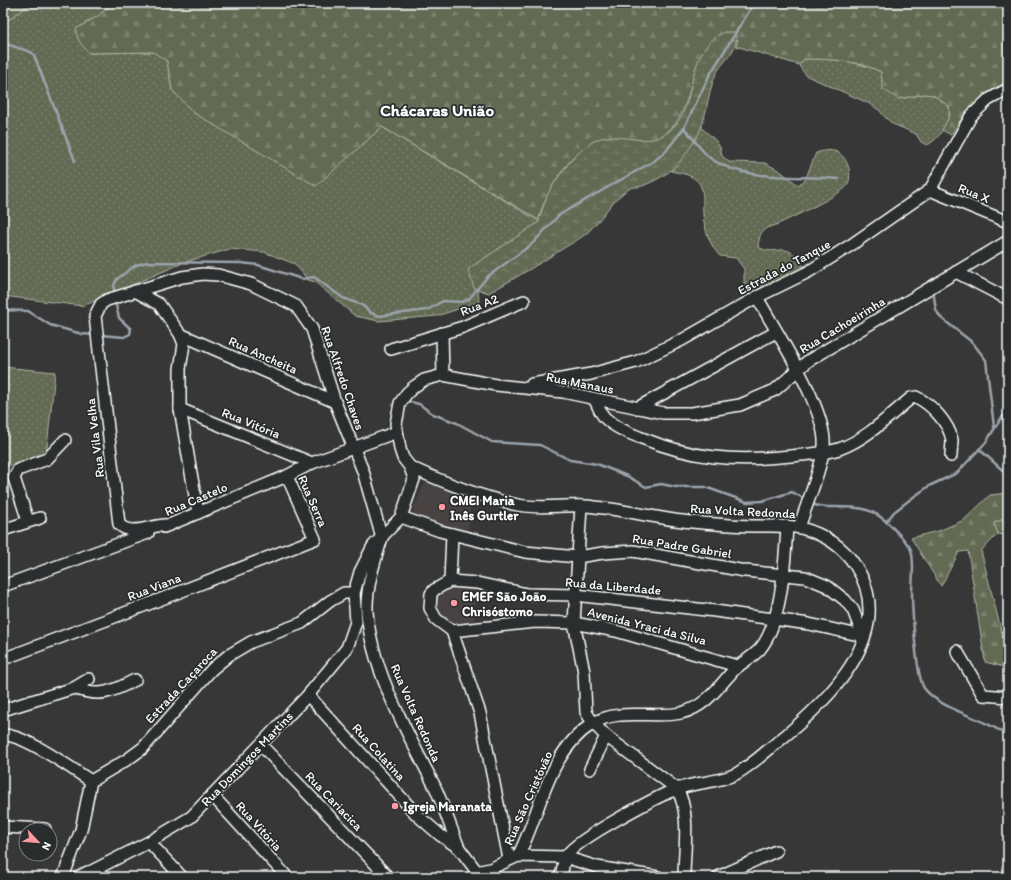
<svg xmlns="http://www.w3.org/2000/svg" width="1011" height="880" font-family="Itim,sans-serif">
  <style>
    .built { fill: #494242 }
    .grass { fill: url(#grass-dots); stroke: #b0b5a8 }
    .forest { fill: url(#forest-firs); stroke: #b0b5a8 }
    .wetland { fill: url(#wetland-marsh); stroke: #b0b5a8 }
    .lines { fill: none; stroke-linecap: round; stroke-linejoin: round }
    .stream { stroke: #9ba4ac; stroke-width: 2.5 }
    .minor-casing { stroke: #fff; stroke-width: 14 }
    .major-casing { stroke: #fff; stroke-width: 16 }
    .minor { stroke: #2a2d2e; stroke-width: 11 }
    .major { stroke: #2a2d2e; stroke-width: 13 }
    .poi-dot { fill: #ff9aa2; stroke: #2a2d2e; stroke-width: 1.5 }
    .labels { text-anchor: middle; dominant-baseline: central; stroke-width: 3.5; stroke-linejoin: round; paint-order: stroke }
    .street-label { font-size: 13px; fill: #fff; stroke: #2a2d2e }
    .poi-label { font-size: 13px; font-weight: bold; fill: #fff; stroke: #2a2d2e; text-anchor: start }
    .district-label { font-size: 17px; font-weight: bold; fill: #fff; stroke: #2a2d2e }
  </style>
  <defs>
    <pattern id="grass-dots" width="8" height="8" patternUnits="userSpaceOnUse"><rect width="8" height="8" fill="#626b52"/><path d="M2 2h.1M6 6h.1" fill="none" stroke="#7a816c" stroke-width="1.8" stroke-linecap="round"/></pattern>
    <pattern id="forest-firs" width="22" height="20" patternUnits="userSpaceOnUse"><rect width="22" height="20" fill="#626b52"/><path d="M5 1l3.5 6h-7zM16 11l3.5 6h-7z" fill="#7a816c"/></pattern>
    <pattern id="wetland-marsh" width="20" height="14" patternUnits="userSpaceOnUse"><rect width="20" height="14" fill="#626b52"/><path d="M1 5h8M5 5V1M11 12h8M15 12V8" fill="none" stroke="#7a816c"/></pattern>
  </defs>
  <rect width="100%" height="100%" fill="#383737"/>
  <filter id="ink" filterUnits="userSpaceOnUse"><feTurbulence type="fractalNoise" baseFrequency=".025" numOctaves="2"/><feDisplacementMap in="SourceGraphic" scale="8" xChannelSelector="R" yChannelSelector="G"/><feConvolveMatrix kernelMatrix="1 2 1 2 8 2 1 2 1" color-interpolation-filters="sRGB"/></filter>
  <g filter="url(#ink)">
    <!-- built -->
    <g class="built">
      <path d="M428 482 471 496 468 534 414 516 413 509 425 483Z"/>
      <path d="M445 586 476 588 474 622 449 623 437 612 434 601 436 594Z"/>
    </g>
    <!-- grass -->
    <g class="grass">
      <path d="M32 3H113L98 16 76 29 89 53 154 52 167 61 172 90 382 127 540 222 469 269 478 290 479 302 437 316 379 321 355 316 315 282 308 280 295 264 264 252 230 249 185 262 83 306 3 296V24Z"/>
      <path d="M804 59C830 59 857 60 881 72L882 83 898 99 925 94 933 95 949 106C951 120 940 139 927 145L921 142 916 134 893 124 886 118 879 110 868 103 807 76 801 69 799 65Z"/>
      <path d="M702 124V128L715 140 720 147 722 156 729 162 765 163 780 171 798 185 805 180 816 153C822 151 830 149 837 152 848 157 854 177 846 187 838 196 791 218 778 224 774 226 767 227 764 230 759 234 759 241 758 247 780 259 785 235 806 270L744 297V269L736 258 720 256C710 246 704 228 703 214 702 202 706 187 695 179 689 174 679 173 671 171L696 138Z"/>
      <path d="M3 367 55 372 46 456 3 467Z"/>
      <path d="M1008 517V535L998 534 994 523Z"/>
    </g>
    <!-- forest -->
    <g class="forest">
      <path d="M3 3H32L3 24Z"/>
      <path d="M113 3H1008V82C983 93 964 111 951 135L942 130 950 115 949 106 933 95 925 94 898 99 883 89 881 72C857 60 830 59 804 59L799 65 736 46 738 39 695 69C688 101 677 148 633 139 618 143 593 146 580 153 565 160 540 204 539 220L382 127 316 186 194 113 172 90 167 61 153 52 89 53C82 46 76 39 76 29L98 16Z"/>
      <path d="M1008 493V517L994 523 998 534 981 551 1008 657V668L985 662 968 551 959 552 941 586 911 538 941 530 964 520 990 495Z"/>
    </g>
    <!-- wetland -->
    <path class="wetland" d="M724 32H735C741 49 723 60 716 74 706 95 708 120 695 140 680 164 671 174 645 185 636 189 634 184 623 193 609 204 602 219 589 231 583 237 574 242 567 246 541 263 515 278 489 293L474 288 468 269 539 222V219C542 211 544 203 547 196 556 177 584 139 606 137 627 135 649 147 668 132 701 107 681 54 724 32Z"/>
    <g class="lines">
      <!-- stream -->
      <g class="stream">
        <path d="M3 43 31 52 34 55 75 161"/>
        <path d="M684 128C693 137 700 150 710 158 743 182 800 175 839 179"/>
        <path d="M933 290 936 310 940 317 973 343 986 360 994 427"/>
        <path d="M114 294V286L117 279 136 265 147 262 241 263 258 265 302 279 314 277 343 298 362 305 371 313 379 316 427 310 443 301 462 302 469 299 487 277 532 244 559 215 654 161 666 151 684 128 709 76 754 3"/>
        <path d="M3 310 28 311 50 325 82 334 94 335"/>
        <path d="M101 335 124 337 130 334 131 329 119 318 115 301"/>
        <path d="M407 401 419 404 433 414 457 423 492 442 540 445 570 460 597 464 627 476 646 487 661 484 676 487H705L747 502 762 501 792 492 805 499"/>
        <path d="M979 449 1008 475"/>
        <path d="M811 503C816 507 822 506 828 507 854 507 870 505 890 525 895 530 909 544 911 550 915 562 912 579 912 592 912 609 916 676 924 688 940 710 985 718 1008 736"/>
        <path d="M886 522 894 512 912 498 929 486 957 473 986 442 1002 417 1008 414"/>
      </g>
      <defs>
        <g id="minor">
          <path d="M930 190 1008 222"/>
          <path d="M956 272 1008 299"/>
          <path d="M135 291 159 304 180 334 184 344 180 369V409L198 513"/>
          <path d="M757 297C776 332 827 409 824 446 822 468 806 505 799 528"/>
          <path d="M442 333 443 375"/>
          <path d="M180 334 335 402"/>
          <path d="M391 349 463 327 524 301"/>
          <path d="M532 384 591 374 636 362 682 340 757 297 808 272 851 245 930 190 971 116 988 100 1008 89"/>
          <path d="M595 400C598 406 600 413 605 418 614 427 628 433 639 437 693 459 735 462 791 456 808 454 824 454 839 449 867 439 889 416 911 398L916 397C931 404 949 423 952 440 952 445 951 451 951 456"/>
          <path d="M637 408 776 332"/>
          <path d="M180 409 312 463"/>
          <path d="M410 467C445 483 480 497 518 505 539 509 563 505 584 506 621 508 656 519 692 522 714 524 736 526 758 526 772 526 788 525 801 528 823 534 842 545 855 565 901 634 824 705 774 745 762 755 750 766 736 774 717 783 696 782 676 789 655 798 578 838 567 855 562 862 564 870 560 877"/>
          <path d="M581 506 574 623 584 672 586 712 593 723 606 736 677 789C691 813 684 849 684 877"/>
          <path d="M401 517 440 531 525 552 577 557 603 553 633 551 745 571 805 577 827 586 845 600 853 610 863 636"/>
          <path d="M28 521 14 478 18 470 47 459 65 440"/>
          <path d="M170 525C155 523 131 538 119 524L95 316 101 304 107 300 182 277 203 274 218 275 251 284 296 306 312 329 335 402 363 471 382 538"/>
          <path d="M164 527 287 476 312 463 397 432"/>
          <path d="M3 530 40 518"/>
          <path d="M381 541C374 563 366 588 367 612 372 673 408 733 435 787 444 807 451 828 459 848"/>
          <path d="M450 581 452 534"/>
          <path d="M3 586 148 533"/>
          <path d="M452 631 535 622 574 623 616 631 737 666"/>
          <path d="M957 651 983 695 1008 697"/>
          <path d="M3 659 146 605 315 539 287 476"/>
          <path d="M74 688C99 698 112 692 135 680"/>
          <path d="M308 695 417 815 440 835 459 848 481 877"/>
          <path d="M3 710 74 688 89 679"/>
          <path d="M3 735C24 734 72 769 91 781"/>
          <path d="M261 745 388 877"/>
          <path d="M590 769 606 736"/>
          <path d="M212 795 287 877"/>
          <path d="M3 827 45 829"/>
          <path d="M149 842 182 877"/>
          <path d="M518 856C541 812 547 753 592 724 618 707 653 719 681 713 705 707 717 689 732 672 740 663 752 658 760 649 782 623 785 560 787 526"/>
          <path d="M509 859 480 713 452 631 436 619 430 608 431 594 434 590 450 581 477 583 527 594 575 595 715 611 809 624 863 636"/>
          <path d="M476 872 490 869 518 856 565 857 597 867 658 877"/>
          <path d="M88 873 149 842 191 817 308 695 347 648 356 622 354 593 360 572 373 546 401 517 414 479 410 467 403 458 400 449 396 424 400 403 407 393 415 386 424 380 443 375 496 385 563 392 663 413H692L740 405 775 390 808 361 1008 241"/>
          <path d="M63 877 81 830 91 781 128 759 143 748 212 669 229 655 251 642 302 623 330 601 344 593H354"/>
          <path d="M718 877 776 851"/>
        </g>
        <path id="major" d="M80 877 88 873 91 877"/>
      </defs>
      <!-- minor casing -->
      <use href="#minor" class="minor-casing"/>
      <!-- major casing -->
      <use href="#major" class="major-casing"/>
      <!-- minor -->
      <use href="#minor" class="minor"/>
      <!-- major -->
      <use href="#major" class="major"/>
    </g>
  </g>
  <!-- markers -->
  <g class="poi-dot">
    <circle cx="442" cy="507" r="4"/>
    <circle cx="454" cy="603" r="4"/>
    <circle cx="395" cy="806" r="4"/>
  </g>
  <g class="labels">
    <!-- street labels -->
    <g class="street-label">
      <text transform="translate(974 193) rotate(22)">Rua X</text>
      <text transform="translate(784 267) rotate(-28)">Estrada do Tanque</text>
      <text transform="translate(479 305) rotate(-21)">Rua A2</text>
      <text transform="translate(842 325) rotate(-31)">Rua Cachoeirinha</text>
      <text transform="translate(263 355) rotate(24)">Rua Ancheita</text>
      <text transform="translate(343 378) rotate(71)">Rua Alfredo Chaves</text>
      <text transform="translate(580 383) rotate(11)">Rua Manaus</text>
      <text transform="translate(251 423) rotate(22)">Rua Vitória</text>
      <text transform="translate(95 438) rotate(-97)">Rua Vila Velha</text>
      <text transform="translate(196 499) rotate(-23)">Rua Castelo</text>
      <text transform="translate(313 501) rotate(66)">Rua Serra</text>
      <text transform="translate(743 511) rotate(3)">Rua Volta Redonda</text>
      <text transform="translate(682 546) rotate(9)">Rua Padre Gabriel</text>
      <text transform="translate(613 586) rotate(5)">Rua da Liberdade</text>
      <text transform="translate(154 587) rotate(-21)">Rua Viana</text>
      <text transform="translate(647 626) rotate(14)">Avenida Yraci da Silva</text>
      <text transform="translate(181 685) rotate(-47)">Estrada Caçaroca</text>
      <text transform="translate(416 713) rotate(66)">Rua Volta Redonda</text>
      <text transform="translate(379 752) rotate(48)">Rua Colatina</text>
      <text transform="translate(247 759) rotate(-46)">Rua Domingos Martins</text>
      <text transform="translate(528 798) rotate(-66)">Rua São Cristóvão</text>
      <text transform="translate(334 801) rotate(46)">Rua Cariacica</text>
      <text transform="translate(259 826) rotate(48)">Rua Vitória</text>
    </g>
    <!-- poi labels -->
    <g class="poi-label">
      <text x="450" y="500">CMEI Maria<tspan x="450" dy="15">Inês Gurtler</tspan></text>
      <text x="462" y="596">EMEF São João<tspan x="462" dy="15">Chrisóstomo</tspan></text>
      <text x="403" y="806">Igreja Maranata</text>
    </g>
    <!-- district labels -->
    <g class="district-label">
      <text x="437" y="110">Chácaras União</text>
    </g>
  </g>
  <!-- margin -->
  <rect width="1011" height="880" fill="none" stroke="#2a2d2e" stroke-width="16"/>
  <rect x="8" y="8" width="995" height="864" fill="none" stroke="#fff" stroke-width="1.5" filter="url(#ink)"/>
  <!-- north arrow -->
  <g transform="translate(38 842) rotate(116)"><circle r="19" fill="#2a2d2e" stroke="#7f8182"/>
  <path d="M0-3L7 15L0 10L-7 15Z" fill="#ff9aa2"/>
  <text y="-6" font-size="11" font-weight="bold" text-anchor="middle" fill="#ffffff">N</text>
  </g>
</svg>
